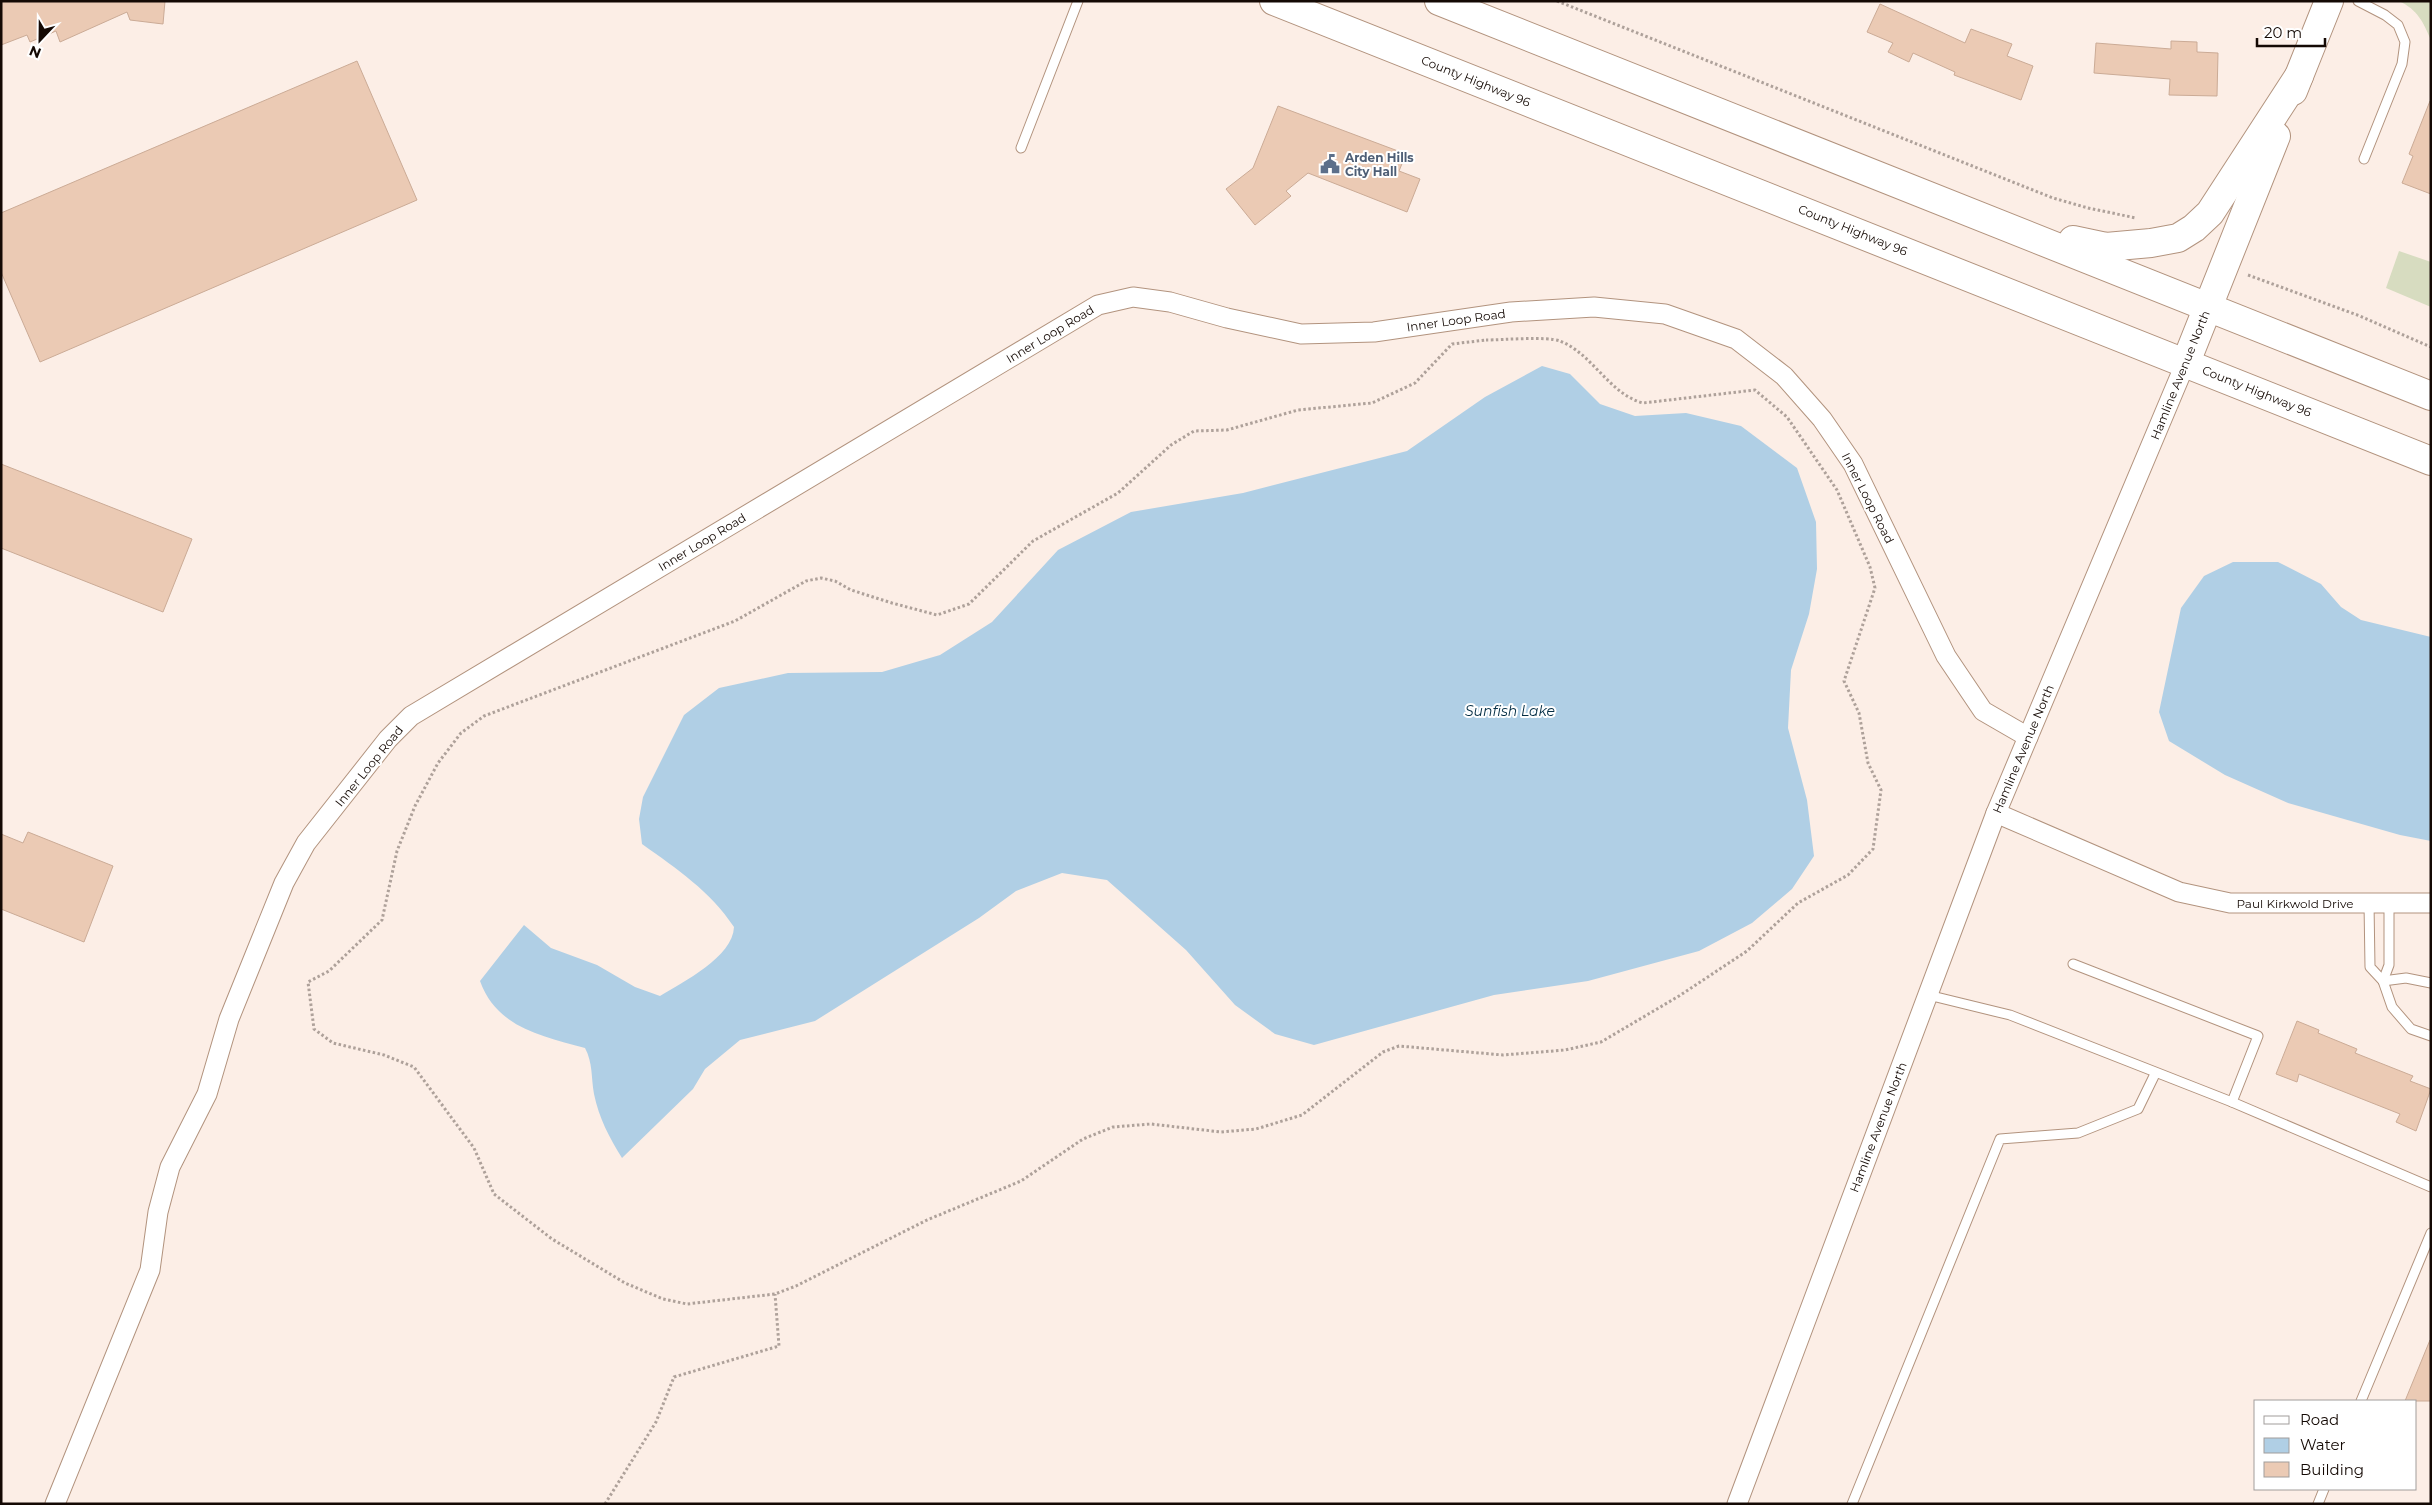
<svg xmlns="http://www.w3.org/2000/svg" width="2432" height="1505" font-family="Montserrat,sans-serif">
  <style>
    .green { fill: #d7dcc0 }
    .water { fill: #b0cfe5 }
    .building { fill: #ebcab4; stroke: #cbab96 }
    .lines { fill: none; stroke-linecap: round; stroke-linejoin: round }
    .lane-casing { stroke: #b2937e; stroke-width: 11 }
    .street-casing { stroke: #b2937e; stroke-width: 21 }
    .primary-casing { stroke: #b2937e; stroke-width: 30 }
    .path { stroke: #aea19a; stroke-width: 3; stroke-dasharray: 2.5 2.5; stroke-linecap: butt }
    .lane { stroke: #fff; stroke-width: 9 }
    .street { stroke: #fff; stroke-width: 19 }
    .primary { stroke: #fff; stroke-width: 28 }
    .labels { text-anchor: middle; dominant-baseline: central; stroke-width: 4; stroke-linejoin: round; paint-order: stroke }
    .street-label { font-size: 12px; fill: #140904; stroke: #fff }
    .service-label { font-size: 12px; font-weight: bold; fill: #4e5e75; stroke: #fff; text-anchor: start }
    .water-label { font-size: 14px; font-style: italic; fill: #032d44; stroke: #fff }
  </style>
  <rect width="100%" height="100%" fill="#fceee6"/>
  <!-- green -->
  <g class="green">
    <path d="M2399 1H2431V40C2423 22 2418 10 2399 1Z"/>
    <path d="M2399 251 2431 262V307L2386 288Z"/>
  </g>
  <!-- water -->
  <g class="water">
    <path d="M1542 366 1570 374 1600 404 1635 416 1686 413 1741 426 1797 468 1816 522 1817 569 1809 614 1791 670 1788 728 1807 800 1814 856 1792 889 1752 923 1699 951 1588 981 1494 995 1314 1045 1275 1034 1235 1005 1186 950 1107 880 1062 873 1016 891 979 918 815 1021 740 1040 705 1069 693 1089 622 1158C609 1137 599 1118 594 1094 591 1077 593 1063 585 1048 542 1036 497 1028 480 981L524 925 551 948 597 965 635 987 660 996C683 982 733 957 734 927 710 891 677 869 642 844L639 819 643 797 684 715 719 688 788 673 882 672 940 655 992 622 1058 550 1131 512 1243 493 1407 451 1485 397Z"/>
    <path d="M2233 562H2278L2321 584 2341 607 2361 620 2431 637V841L2400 835 2288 803 2225 775 2169 741 2159 712 2181 608 2204 576Z"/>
  </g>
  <!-- building -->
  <g class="building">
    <path d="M1 1H165L163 24 130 20 127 12 60 42 56 31 30 42 27 35 1 45Z"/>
    <path d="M1880 4 1965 43 1971 29 2012 44 2007 56 2033 66 2021 100 1954 75 1955 72 1913 53 1909 62 1888 52 1893 43 1867 32Z"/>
    <path d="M2171 41 2197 42V52L2218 53 2217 96 2169 95 2170 79 2094 73 2096 43 2171 49Z"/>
    <path d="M357 61 417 200 40 362 1 272V213Z"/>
    <path d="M2430 101H2431V194L2402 183 2413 156 2409 154Z"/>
    <path d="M1278 106 1406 154 1399 171 1420 179 1407 212 1308 173 1286 191 1291 196 1255 225 1226 189 1253 168Z"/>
    <path d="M1 464 192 539 163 612 1 548Z"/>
    <path d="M28 832 113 866 84 942 1 909V834L23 843Z"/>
    <path d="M2297 1021 2319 1030 2318 1033 2357 1049 2355 1053 2413 1076 2410 1081 2431 1089 2416 1131 2396 1122 2400 1114 2299 1074 2297 1082 2276 1074Z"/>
    <path d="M2430 1340 2431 1401H2405Z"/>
  </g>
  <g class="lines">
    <defs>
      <g id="lane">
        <path d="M2358 1 2385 15 2398 25 2405 42 2402 64 2364 159"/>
        <path d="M1021 148 1078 1"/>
        <path d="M2369 903 2370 967 2383 981 2392 1007 2411 1029 2431 1036"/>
        <path d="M2073 964 2258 1036 2232 1102"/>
        <path d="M2383 981 2389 965V903"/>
        <path d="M2383 981 2406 978 2431 983"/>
        <path d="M1928 995 2010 1015 2232 1102 2431 1187"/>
        <path d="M2361 1401 2431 1233"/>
        <path d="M1852 1504 2000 1139 2078 1133 2138 1109 2155 1074"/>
        <path d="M2318 1504 2324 1489"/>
      </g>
      <g id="street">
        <path d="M1996 813 2179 892 2230 903H2431"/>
        <path d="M55 1504 150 1270 158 1212 170 1167 207 1094 229 1019 284 883 306 843 388 739 411 716 1098 305 1133 297 1170 302 1227 318 1301 334 1374 332 1511 312 1594 307 1665 314 1736 339 1784 376 1822 419 1853 464 1946 656 1983 711 2028 737"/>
        <path d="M1737 1504 1996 813 2186 362"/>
      </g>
      <g id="primary">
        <path d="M1274 1 2431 461"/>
        <path d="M1439 1 2431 396"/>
        <path d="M2293 91 2329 1"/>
        <path d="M2073 240 2106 247 2151 243 2178 238 2194 228 2210 213 2299 76"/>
        <path d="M2186 362 2276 136"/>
      </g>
    </defs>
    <!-- lane casing -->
    <use href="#lane" class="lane-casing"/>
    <!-- street casing -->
    <use href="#street" class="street-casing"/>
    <!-- primary casing -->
    <use href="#primary" class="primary-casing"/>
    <!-- path -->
    <g class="path">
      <path d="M1557 1 2053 198 2088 208 2136 218"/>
      <path d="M2248 275 2360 316 2431 347"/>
      <path d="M1486 340C1503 340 1547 336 1560 341 1593 354 1609 394 1643 403L1755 390 1787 417 1837 490 1870 567 1875 588 1844 681 1859 713 1868 763 1881 790 1873 849 1848 875 1798 903 1747 951 1679 996 1601 1042 1565 1050 1503 1055 1399 1046 1383 1052 1302 1115 1256 1129 1221 1132 1151 1124 1113 1127 1083 1139 1021 1181 927 1220 796 1286 775 1294 687 1304 663 1299 625 1283 552 1239 494 1194 474 1148 414 1067 384 1055 333 1043 314 1029 308 982 329 971 382 920 397 851 415 806 438 763 461 733 484 716 735 621 806 581 821 578 835 581 851 590 892 603 937 615 969 604 1033 541 1118 493 1171 445 1194 431 1227 430 1298 410 1372 403 1415 383 1452 344Z"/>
      <path d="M605 1504 656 1422 674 1377 779 1346 775 1294"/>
    </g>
    <!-- lane -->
    <use href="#lane" class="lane"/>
    <!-- street -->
    <use href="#street" class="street"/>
    <!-- primary -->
    <use href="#primary" class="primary"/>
  </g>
  <!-- icons -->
  <defs>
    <symbol id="civic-bare" viewBox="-9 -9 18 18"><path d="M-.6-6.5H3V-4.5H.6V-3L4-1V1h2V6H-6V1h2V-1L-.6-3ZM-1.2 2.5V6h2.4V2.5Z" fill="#5c6f8a" stroke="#fff" stroke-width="2.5" paint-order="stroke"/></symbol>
  </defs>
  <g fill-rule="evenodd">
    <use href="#civic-bare" x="1316" y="150" width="28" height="28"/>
  </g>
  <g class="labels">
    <!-- street labels -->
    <g class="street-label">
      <text transform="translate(1476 81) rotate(22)">County Highway 96</text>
      <text transform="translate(1853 230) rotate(22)">County Highway 96</text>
      <text transform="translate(1456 320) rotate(-8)">Inner Loop Road</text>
      <text transform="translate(1050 334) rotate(-31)">Inner Loop Road</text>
      <text transform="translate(2180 375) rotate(-68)">Hamline Avenue North</text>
      <text transform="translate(2257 391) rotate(22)">County Highway 96</text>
      <text transform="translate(1868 498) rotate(63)">Inner Loop Road</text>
      <text transform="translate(702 542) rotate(-31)">Inner Loop Road</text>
      <text transform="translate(2023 749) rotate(-67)">Hamline Avenue North</text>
      <text transform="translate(369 766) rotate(-51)">Inner Loop Road</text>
      <text x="2295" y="903">Paul Kirkwold Drive</text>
      <text transform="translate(1878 1127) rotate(-69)">Hamline Avenue North</text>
    </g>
    <!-- service labels -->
    <g class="service-label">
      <text x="1345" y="157">Arden Hills<tspan x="1345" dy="14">City Hall</tspan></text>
    </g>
    <!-- water labels -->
    <g class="water-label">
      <text x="1510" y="711">Sunfish Lake</text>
    </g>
  </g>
  <!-- border -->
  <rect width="2432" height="1505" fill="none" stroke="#140904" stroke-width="5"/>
  <!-- legend -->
  <rect x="2254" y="1400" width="162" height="90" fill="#ffffff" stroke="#a19d9b"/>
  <rect x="2264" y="1416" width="25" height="8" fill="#ffffff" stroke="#a19d9b"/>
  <text x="2300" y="1425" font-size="15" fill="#140904">Road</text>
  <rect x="2264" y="1438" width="25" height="15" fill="#b0cfe5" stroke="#a19d9b"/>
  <text x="2300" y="1450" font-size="15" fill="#140904">Water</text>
  <rect x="2264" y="1462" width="25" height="15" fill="#ebcab4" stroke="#a19d9b"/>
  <text x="2300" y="1475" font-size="15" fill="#140904">Building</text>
  <!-- north arrow -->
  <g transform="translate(40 40) rotate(202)" stroke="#ffffff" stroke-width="4" paint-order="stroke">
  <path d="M0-4L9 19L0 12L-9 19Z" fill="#140904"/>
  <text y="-8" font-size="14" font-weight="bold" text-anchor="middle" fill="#140904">N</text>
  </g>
  <!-- scale -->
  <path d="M2257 38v8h68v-8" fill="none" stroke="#140904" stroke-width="2.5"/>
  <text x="2264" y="38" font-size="15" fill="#140904" stroke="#ffffff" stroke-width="4" paint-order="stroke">20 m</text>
</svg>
